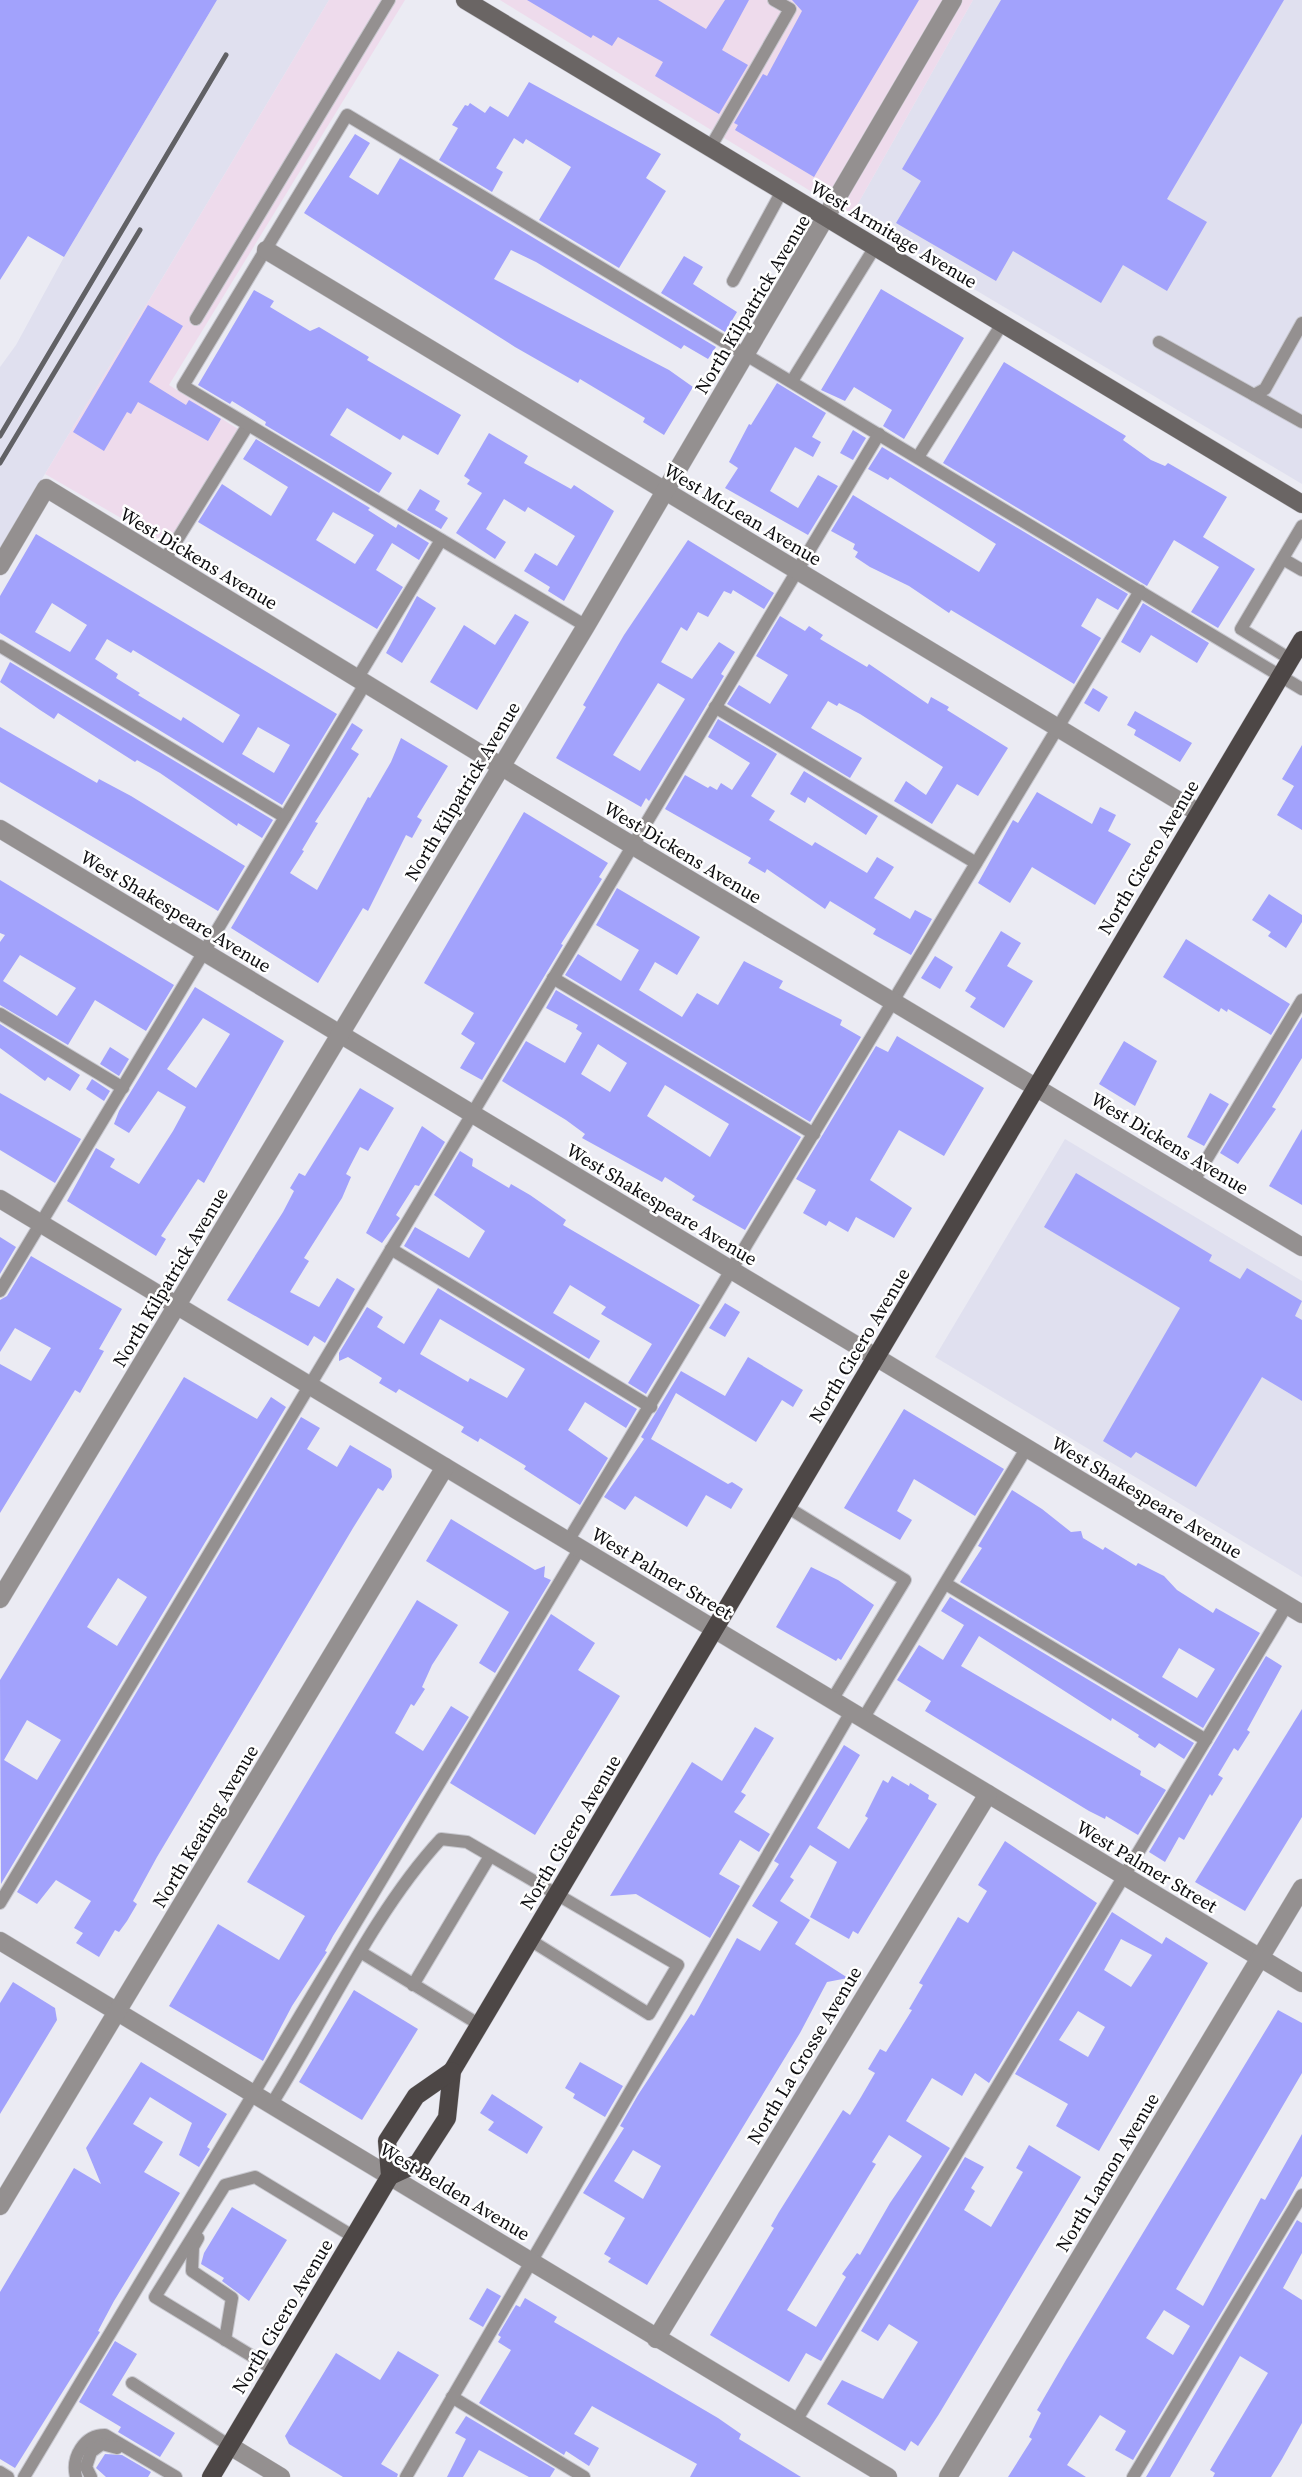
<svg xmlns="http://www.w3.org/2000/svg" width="1302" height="2477" font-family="'Source Serif 4',serif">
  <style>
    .built { fill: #e0e0ef }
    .industrial { fill: #eedbec }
    .building { fill: #a2a2fc; fill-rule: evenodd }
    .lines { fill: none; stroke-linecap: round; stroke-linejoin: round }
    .service-casing { stroke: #c7c7ce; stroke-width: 14 }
    .minor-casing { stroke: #c7c7ce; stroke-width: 19 }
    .secondary-casing { stroke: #c7c7ce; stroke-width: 19 }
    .primary-casing { stroke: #c7c7ce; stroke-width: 19 }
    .service { stroke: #949090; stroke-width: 12 }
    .minor { stroke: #949090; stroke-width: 18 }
    .secondary { stroke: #6a6564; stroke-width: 18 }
    .primary { stroke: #4d4746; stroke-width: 18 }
    .rail { stroke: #616165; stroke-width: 5 }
    .labels { text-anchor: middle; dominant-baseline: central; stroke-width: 5; stroke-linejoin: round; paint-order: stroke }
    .street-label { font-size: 19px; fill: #0c0c0e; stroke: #fff }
  </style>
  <rect width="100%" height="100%" fill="#ebebf3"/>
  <!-- built -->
  <g class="built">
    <path d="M217 0H329L0 549V367L16 345 64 257Z"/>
    <path d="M973 0H1302V484L851 216Z"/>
    <path d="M1065 1139 1302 1281V1577L935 1357Z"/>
  </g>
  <!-- industrial -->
  <g class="industrial">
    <path d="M329 0H405L169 385 241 431 171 547 45 474Z"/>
    <path d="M500 0H973L851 216Z"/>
  </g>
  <!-- building -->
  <g class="building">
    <path d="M0 0H217L64 257 28 236 0 280Z"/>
    <path d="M527 0H658L706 29 725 0H749L722 50 748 65 719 114 655 76 663 62 618 37 612 46 593 35 591 38Z"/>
    <path d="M792 0H919L814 177 735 130 738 125 734 123 763 74 767 76 802 11Z"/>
    <path d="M1001 0H1284L1167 199 1207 222 1167 291 1123 265 1101 303 1013 251 996 281 896 223 921 181 902 169Z"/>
    <path d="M529 82 661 154 646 178 666 191 619 268 539 220 571 167 526 139 523 144 514 138 496 168 503 172 492 192 439 160 458 128 452 125 465 105 468 106 470 103 485 113 490 106 508 117Z"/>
    <path d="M355 134 370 143 349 177 378 195 400 158 716 347 708 359 684 345 681 349 536 262 511 250 494 279 669 370 693 387 664 435 643 422 645 418 580 379 578 383 515 347 304 213Z"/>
    <path d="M684 256 703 267 693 284 737 312 725 332 661 293Z"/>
    <path d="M881 289 964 338 904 439 883 426 892 410 854 387 845 401 821 390Z"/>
    <path d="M254 290 274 301 270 307 310 331 319 327 369 357 367 360 461 415 438 455 403 435 400 440 347 408 330 435 392 473 379 493 265 425 266 422 232 401 230 404 198 385Z"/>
    <path d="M148 305 183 326 149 382 186 405 189 400 221 419 208 441 138 402 131 414 127 412 104 451 73 432Z"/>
    <path d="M1004 362 1126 436 1123 440 1151 460 1165 466 1168 463 1227 497 1203 537 1255 569 1218 628 1191 612 1219 567 1174 540 1147 586 943 463Z"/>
    <path d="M777 383 826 413 812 437 821 442 813 457 795 447 770 491 798 508 818 475 838 486 808 535 725 488 738 468 729 462 749 424 751 425Z"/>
    <path d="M853 430 866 438 853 460 840 453Z"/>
    <path d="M489 433 528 456 524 463 571 489 574 485 614 511 564 601 548 591 550 587 524 571 535 553 557 566 575 536 528 507 525 512 504 499 486 529 506 542 495 559 456 533 482 493 467 484 470 480 464 476Z"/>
    <path d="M256 439 370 508 368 510 396 528 398 524 429 543 419 560 392 543 376 570 403 587 377 629 198 522 222 484 271 516 288 487 243 459ZM333 512 374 535 355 564 316 540Z"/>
    <path d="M882 447 1128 594 1118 610 1097 598 1081 626 1101 638 1074 684 951 610 949 613 909 586 870 567 855 557 858 552 853 549 855 544 831 531 853 495 979 572 996 544 890 477 888 480 868 469Z"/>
    <path d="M420 489 440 501 435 510 448 518 441 529 407 510Z"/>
    <path d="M36 534 337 714 282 805 0 633V596ZM52 603 87 625 70 652 35 632ZM107 639 131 653 133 650 240 715 223 743 183 717 181 721 138 695 140 693 116 678 118 674 95 659ZM258 727 290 745 274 773 242 754Z"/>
    <path d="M688 540 774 593 764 609 733 590 731 594 724 591 708 617 698 612 687 631 681 627 661 662 692 679 719 642 735 652 721 674 724 676 649 801 646 798 641 807 556 758 586 707 583 705 624 635ZM658 683 685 699 640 771 613 755Z"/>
    <path d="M417 596 436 608 402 663 386 653Z"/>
    <path d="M1143 603 1209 643 1197 663 1151 635 1140 653 1121 642Z"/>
    <path d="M515 614 529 622 477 710 430 682 464 625 495 645Z"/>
    <path d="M780 616 805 631 809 626 823 635 820 639 867 667 869 664 928 704 931 697 949 707 947 710 1008 748 978 796 957 784 932 824 894 801 906 781 926 795 943 767 860 714 839 703 837 706 828 701 811 728 862 758 850 778 727 704 739 685 770 704 788 675 756 656Z"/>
    <path d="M10 662 273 820 262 838 238 823 237 826 160 773 137 760 135 762 58 713 54 719 40 710 0 682Z"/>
    <path d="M1093 688 1108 697 1099 712 1084 703Z"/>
    <path d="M1135 711 1192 743 1180 762 1134 735 1136 730 1127 725Z"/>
    <path d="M718 719 777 754 751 796 775 811 769 820 812 846 815 842 867 873 877 857 894 867 874 898 910 919 915 910 932 919 911 955 873 934 876 929 830 901 825 909 767 869 765 873 748 863 751 858 665 809 685 775 708 788 710 786 717 790 721 783 732 790 750 763 708 737Z"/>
    <path d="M352 723 363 730 351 749 359 754 315 822 318 823 302 850 304 851 290 873 317 890 368 797 370 798 391 762 401 738 448 766 417 817 422 820 412 838 406 835 368 911 363 908 318 983 231 928Z"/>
    <path d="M0 727 97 783 99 779 131 796 245 866 218 911 0 782Z"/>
    <path d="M1302 745V830L1277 815 1294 786 1282 779Z"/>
    <path d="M804 771 878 816 866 835 808 797 805 803 790 794Z"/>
    <path d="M1037 792 1092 824 1100 807 1116 815 1108 831 1131 844 1095 905 1032 867 1010 903 978 883 1013 820 1018 823Z"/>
    <path d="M524 812 608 863 599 877 602 879 561 944 563 945 482 1080 460 1068 475 1043 461 1034 474 1013 424 983Z"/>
    <path d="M0 880 174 985 146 1031 95 1000 68 1045 0 1005V942L5 935 0 933ZM20 955 76 988 57 1016 3 981Z"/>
    <path d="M617 888 700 937 677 975 655 962 639 990 682 1017 697 993 718 1005 744 961 783 981 779 988 842 1020 840 1025 861 1037 810 1122 565 975 578 954 621 981 639 950 596 925Z"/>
    <path d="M1269 894 1302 915V922L1286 948 1268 936 1271 932 1252 920Z"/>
    <path d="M1001 931 1021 943 1007 966 1033 981 1004 1028 970 1007 976 998 965 991Z"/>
    <path d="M1186 939 1290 1004 1271 1035 1228 1009 1227 1012 1221 1008 1219 1012 1163 977Z"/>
    <path d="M935 956 953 967 940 989 921 978Z"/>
    <path d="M195 987 284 1041 204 1183 198 1179 161 1236 166 1239 156 1256 67 1201 96 1148 115 1159 110 1167 139 1184 173 1131 186 1107 158 1091 129 1133 114 1124 119 1111ZM203 1018 230 1034 196 1088 167 1069Z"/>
    <path d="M556 990 801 1137 745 1230 692 1200 695 1196 665 1177 662 1182 582 1138 585 1134 566 1120 502 1081 526 1041 565 1063 582 1033 576 1029 578 1025 546 1008ZM598 1044 627 1063 610 1092 581 1074ZM665 1085 729 1124 710 1157 647 1116Z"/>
    <path d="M1302 1017V1058L1272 1107 1276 1109 1238 1164 1220 1153Z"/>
    <path d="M0 1024 80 1075 70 1091 48 1077 45 1081 0 1048Z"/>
    <path d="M897 1036 984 1088 944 1156 899 1130 870 1180 912 1208 894 1238 856 1217 848 1232 829 1221 826 1226 803 1213 816 1190 796 1179 876 1046 888 1052Z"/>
    <path d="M1124 1041 1157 1061 1135 1106 1099 1084Z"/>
    <path d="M110 1047 129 1059 119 1076 100 1064Z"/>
    <path d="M92 1079 110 1091 104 1101 86 1089Z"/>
    <path d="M360 1088 394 1108 368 1151 360 1147 346 1174 351 1177 342 1198 304 1258 309 1261 290 1292 319 1307 337 1278 355 1289 325 1343 314 1336 308 1346 227 1300 283 1212 294 1191 290 1188 299 1173 305 1176Z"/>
    <path d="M0 1093 81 1139 55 1183 0 1150Z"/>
    <path d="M1210 1093 1229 1104 1204 1146 1187 1137Z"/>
    <path d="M422 1126 445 1142 419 1186 415 1185 396 1215 400 1218 382 1243 366 1233Z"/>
    <path d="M1302 1129V1205L1269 1186Z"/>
    <path d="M460 1151 473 1159 472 1166 509 1188 511 1184 530 1195 566 1220 563 1225 700 1305 646 1394 628 1383 652 1344 601 1314 606 1307 570 1285 553 1313 600 1341 589 1359 404 1246 415 1227 469 1258 485 1231 434 1195Z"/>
    <path d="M1076 1173 1212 1255 1209 1261 1240 1279 1247 1268 1302 1301 1295 1316 1302 1320V1401L1262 1377 1196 1487 1136 1452 1131 1458 1103 1441 1180 1308 1044 1227Z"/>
    <path d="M0 1237 16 1247 0 1274Z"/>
    <path d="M31 1256 122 1309 99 1349 104 1351 80 1393 75 1390 0 1513V1364L31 1381 51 1348 15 1328 0 1352V1300L7 1296Z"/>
    <path d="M438 1288 637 1409 626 1428 585 1402 568 1430 608 1458 580 1505 524 1469 526 1466 480 1438 478 1442 461 1432 464 1427 399 1389 396 1393 379 1383 382 1378 348 1357 339 1361V1353L367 1307 383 1317 377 1327 404 1344ZM440 1319 525 1369 507 1398 470 1378 468 1382 420 1354Z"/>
    <path d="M725 1303 740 1312 725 1337 709 1328Z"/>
    <path d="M748 1357 803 1390 793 1407 782 1400 756 1442 676 1393 651 1439 728 1484 732 1482 743 1489 731 1509 706 1495 687 1527 635 1496 625 1510 604 1497 644 1439 641 1437 681 1371 725 1396Z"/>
    <path d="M184 1377 257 1419 271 1397 286 1407 1 1884 0 1680ZM118 1578 147 1597 117 1646 87 1627ZM27 1720 61 1740 37 1780 4 1760Z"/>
    <path d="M904 1409 1004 1469 975 1516 914 1479 897 1511 912 1520 900 1540 844 1508Z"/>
    <path d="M301 1417 320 1428 307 1449 337 1467 350 1445 391 1469 392 1477 383 1491 378 1488 353 1528 157 1857 133 1901 137 1904 127 1921 119 1932 115 1930 99 1957 76 1943 83 1933 74 1928 91 1901 56 1880 37 1904 17 1892Z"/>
    <path d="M1012 1490 1042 1509 1071 1532 1081 1531 1083 1538 1103 1550 1105 1547 1136 1566 1138 1563 1164 1576 1177 1590 1213 1613 1216 1608 1260 1633 1203 1728 960 1582 982 1548 978 1546ZM1179 1648 1215 1669 1197 1698 1162 1677Z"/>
    <path d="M451 1519 535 1570 545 1566 544 1577 551 1580 495 1673 479 1663 509 1612 426 1561Z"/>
    <path d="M811 1567 838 1580 874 1605 841 1660 838 1658 836 1661 776 1627Z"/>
    <path d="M950 1597 1194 1743 1184 1759 1159 1743 1155 1748 1138 1737 1139 1735 1112 1718 1111 1721 979 1636 961 1666 1141 1771 1140 1775 1166 1790 1138 1835 1106 1816 1105 1819 1089 1811 925 1711 931 1701 897 1680 919 1645 943 1660 964 1625 941 1611Z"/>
    <path d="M417 1600 458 1625 432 1665 422 1687 425 1689 414 1706 411 1704 395 1733 423 1751 451 1706 469 1717 333 1936 325 1951 327 1952 292 2006 263 2061 169 2006 218 1924 279 1960 305 1916 247 1882Z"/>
    <path d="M551 1614 595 1643 578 1670 620 1696 535 1835 450 1783Z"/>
    <path d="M1266 1656 1282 1666 1247 1730 1250 1732 1238 1751 1234 1748 1218 1775 1223 1778 1212 1796 1210 1794 1184 1840 1179 1837 1165 1862 1149 1852Z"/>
    <path d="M1302 1709V1817L1245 1911 1195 1882Z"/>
    <path d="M755 1727 774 1738 741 1792 746 1795 734 1812 770 1834 759 1852 740 1840 719 1874 740 1886 710 1938 636 1894 610 1896 692 1762 722 1781Z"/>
    <path d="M844 1745 860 1755 817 1828 849 1849 868 1818 865 1816 883 1780 888 1783 892 1776 909 1786 910 1783 929 1795 928 1799 937 1804 858 1934 853 1931 849 1939 810 1917 837 1862 810 1845 790 1877 794 1880 780 1901 810 1920 795 1944 848 1978 827 1982 800 2033 647 2285 608 2262 611 2258 604 2254 625 2218 583 2193 624 2128 620 2126 638 2095 691 2014 694 2016 737 1938 760 1951 778 1922 752 1906 779 1864 774 1861ZM633 2150 661 2166 643 2199 614 2181Z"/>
    <path d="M1005 1841 1097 1903 989 2083 975 2073 962 2096 932 2078 906 2121 950 2148 821 2361 806 2353 789 2382 710 2335 774 2228 771 2226 779 2212 843 2110 850 2115 861 2097 875 2073 868 2069 880 2049 886 2052 912 2010 909 2009 923 1985 919 1983 958 1917 968 1923 987 1891 978 1885ZM889 2135 922 2156 890 2203 860 2255 857 2253 842 2274 846 2277 816 2327 787 2310 876 2164 872 2162Z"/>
    <path d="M1112 1912 1162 1944 1166 1937 1208 1963 1099 2151 1056 2126 1068 2104 1015 2074ZM1121 1939 1152 1955 1131 1987 1104 1970ZM1078 2011 1105 2027 1088 2057 1059 2040Z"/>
    <path d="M13 1982 55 2008 57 2020 0 2114V2003Z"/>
    <path d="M354 1990 418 2029 362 2120 299 2082Z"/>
    <path d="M1278 2010 1302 2023V2073L1176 2289 1203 2306 1261 2198 1265 2200 1302 2134V2176L1286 2205 1133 2460 1115 2450 1126 2431 1100 2415 1067 2465 1086 2477H1008L1032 2439 1029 2437 1041 2413 1037 2410 1066 2360ZM1164 2310 1190 2326 1173 2355 1146 2338Z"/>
    <path d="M141 2062 227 2114 207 2147 210 2149 199 2167 179 2155 192 2123 150 2097 133 2124 163 2142 144 2172 180 2193 114 2301 98 2331 100 2332 15 2468 0 2459V2292L74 2168 101 2184 86 2148Z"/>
    <path d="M580 2062 623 2086 605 2117 573 2098 575 2094 565 2088Z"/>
    <path d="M492 2094 543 2127 527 2154 488 2130 494 2122 480 2113Z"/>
    <path d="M1029 2145 1081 2177 939 2414 918 2446 911 2441 905 2451 827 2404 842 2380 883 2399 918 2342 889 2324 878 2341 861 2331 965 2157 984 2167 971 2188 975 2191 964 2210 991 2227 1023 2172 1016 2168Z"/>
    <path d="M232 2207 287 2240 249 2301 222 2281 224 2278 201 2264 204 2253Z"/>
    <path d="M1297 2220 1302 2223V2253L1283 2288 1302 2300V2423L1282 2459 1271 2477H1213L1215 2473 1210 2470 1268 2373 1240 2356 1170 2477H1146Z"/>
    <path d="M487 2288 501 2296 483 2327 469 2319Z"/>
    <path d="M525 2298 557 2317 554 2322 718 2418 741 2434 739 2439 801 2477H690L697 2464 592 2406 574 2434 599 2448 589 2466 566 2451 564 2455 479 2403 511 2350 498 2342 501 2337 498 2335 516 2305 520 2307Z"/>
    <path d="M115 2341 137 2354 112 2395 175 2433 160 2457 118 2432 121 2427 79 2402Z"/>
    <path d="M398 2351 439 2375 381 2464 398 2474 397 2477H343L289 2444 285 2436 336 2353 380 2380Z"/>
    <path d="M466 2416 555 2469 550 2477H529L479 2450 463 2477H447L466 2439 455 2433Z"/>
    <path d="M105 2454 122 2455 151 2472 148 2477H106L96 2468Z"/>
  </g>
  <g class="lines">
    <defs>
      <g id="service">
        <path d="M710 148 790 9 774 0"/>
        <path d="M733 281 782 191"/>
        <path d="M196 319 389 0"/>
        <path d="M1159 342 1254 395 1265 389 1302 323"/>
        <path d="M792 381 875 247"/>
        <path d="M1254 395 1302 422"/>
        <path d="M918 457 1002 324"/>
        <path d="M1283 559 1302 570"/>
        <path d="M164 561 248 425"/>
        <path d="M586 626 183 386 347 115 1302 689"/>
        <path d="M0 646 285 817"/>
        <path d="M1290 659 1241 629 1302 526"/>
        <path d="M357 679 441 540"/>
        <path d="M715 707 976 863"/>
        <path d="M553 978 814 1134"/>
        <path d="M0 1014 123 1088"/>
        <path d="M1193 1182 1302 1000"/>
        <path d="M391 1249 651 1407"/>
        <path d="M0 1291 365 684"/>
        <path d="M787 1507 905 1580 832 1700"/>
        <path d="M568 1541 1140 591"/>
        <path d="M946 1584 1206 1740"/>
        <path d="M863 1719 1026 1449"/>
        <path d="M0 1903 879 434"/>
        <path d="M362 1953 480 2025"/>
        <path d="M413 1985 490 1856"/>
        <path d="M271 2105C324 2021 374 1911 441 1839L467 1842 678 1965 649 2014 530 1940"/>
        <path d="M198 2238 193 2247 192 2271 232 2298 225 2340"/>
        <path d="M275 2370 155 2297 225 2185 255 2177 354 2237"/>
        <path d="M132 2383 230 2446"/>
        <path d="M452 2397 584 2477"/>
        <path d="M796 2421 1287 1605"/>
        <path d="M0 2472 8 2477"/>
        <path d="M24 2477 580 1548"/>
        <path d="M76 2477C71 2457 84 2435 105 2435L176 2477"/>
        <path d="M91 2477 86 2467 91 2452 102 2444 117 2448"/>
        <path d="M406 2477 851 1712"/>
        <path d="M1133 2477 1302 2195"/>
      </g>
      <g id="minor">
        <path d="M266 250 1199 813"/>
        <path d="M0 566 46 488 525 781 1302 1247"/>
        <path d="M0 829 1302 1614"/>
        <path d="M0 1199 1302 1983"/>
        <path d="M0 1599 586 626 953 0"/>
        <path d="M0 1941 888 2477"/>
        <path d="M0 2206 445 1467"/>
        <path d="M656 2339 988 1794"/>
        <path d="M230 2446 281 2477"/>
        <path d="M948 2477 1302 1888"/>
      </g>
      <path id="secondary" d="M465 0 1302 504"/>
      <g id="primary">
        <path d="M390 2176 418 2163 447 2118 452 2071 1302 640"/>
        <path d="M211 2477 390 2176 387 2141 416 2096 452 2071"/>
      </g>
    </defs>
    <!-- service casing -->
    <use href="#service" class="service-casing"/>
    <!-- minor casing -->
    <use href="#minor" class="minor-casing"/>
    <!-- secondary casing -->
    <use href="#secondary" class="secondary-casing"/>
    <!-- primary casing -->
    <use href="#primary" class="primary-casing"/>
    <!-- service -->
    <use href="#service" class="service"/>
    <!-- minor -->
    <use href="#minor" class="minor"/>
    <!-- secondary -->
    <use href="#secondary" class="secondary"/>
    <!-- primary -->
    <use href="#primary" class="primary"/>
    <!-- rail -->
    <g class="rail">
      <path d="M0 436 226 55"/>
      <path d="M0 463 140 230"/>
    </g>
  </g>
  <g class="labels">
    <!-- street labels -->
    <g class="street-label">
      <text transform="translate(894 234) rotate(31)">West Armitage Avenue</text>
      <text transform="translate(752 304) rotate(-59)">North Kilpatrick Avenue</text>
      <text transform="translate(743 514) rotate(31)">West McLean Avenue</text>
      <text transform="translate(199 558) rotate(31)">West Dickens Avenue</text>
      <text transform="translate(462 791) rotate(-59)">North Kilpatrick Avenue</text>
      <text transform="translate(683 852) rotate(31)">West Dickens Avenue</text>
      <text transform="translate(1148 857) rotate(-59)">North Cicero Avenue</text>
      <text transform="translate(176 911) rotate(31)">West Shakespeare Avenue</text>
      <text transform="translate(1170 1143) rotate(31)">West Dickens Avenue</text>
      <text transform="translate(662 1204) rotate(31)">West Shakespeare Avenue</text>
      <text transform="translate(170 1277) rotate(-59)">North Kilpatrick Avenue</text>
      <text transform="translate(859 1345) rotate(-59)">North Cicero Avenue</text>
      <text transform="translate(1147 1497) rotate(31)">West Shakespeare Avenue</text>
      <text transform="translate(662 1573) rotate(31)">West Palmer Street</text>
      <text transform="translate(205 1826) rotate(-59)">North Keating Avenue</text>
      <text transform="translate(570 1832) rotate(-59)">North Cicero Avenue</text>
      <text transform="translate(1147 1866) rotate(31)">West Palmer Street</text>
      <text transform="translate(804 2055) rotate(-59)">North La Crosse Avenue</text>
      <text transform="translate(1107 2172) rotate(-59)">North Lamon Avenue</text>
      <text transform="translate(455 2191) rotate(31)">West Belden Avenue</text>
      <text transform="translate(282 2316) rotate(-59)">North Cicero Avenue</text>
    </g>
  </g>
</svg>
